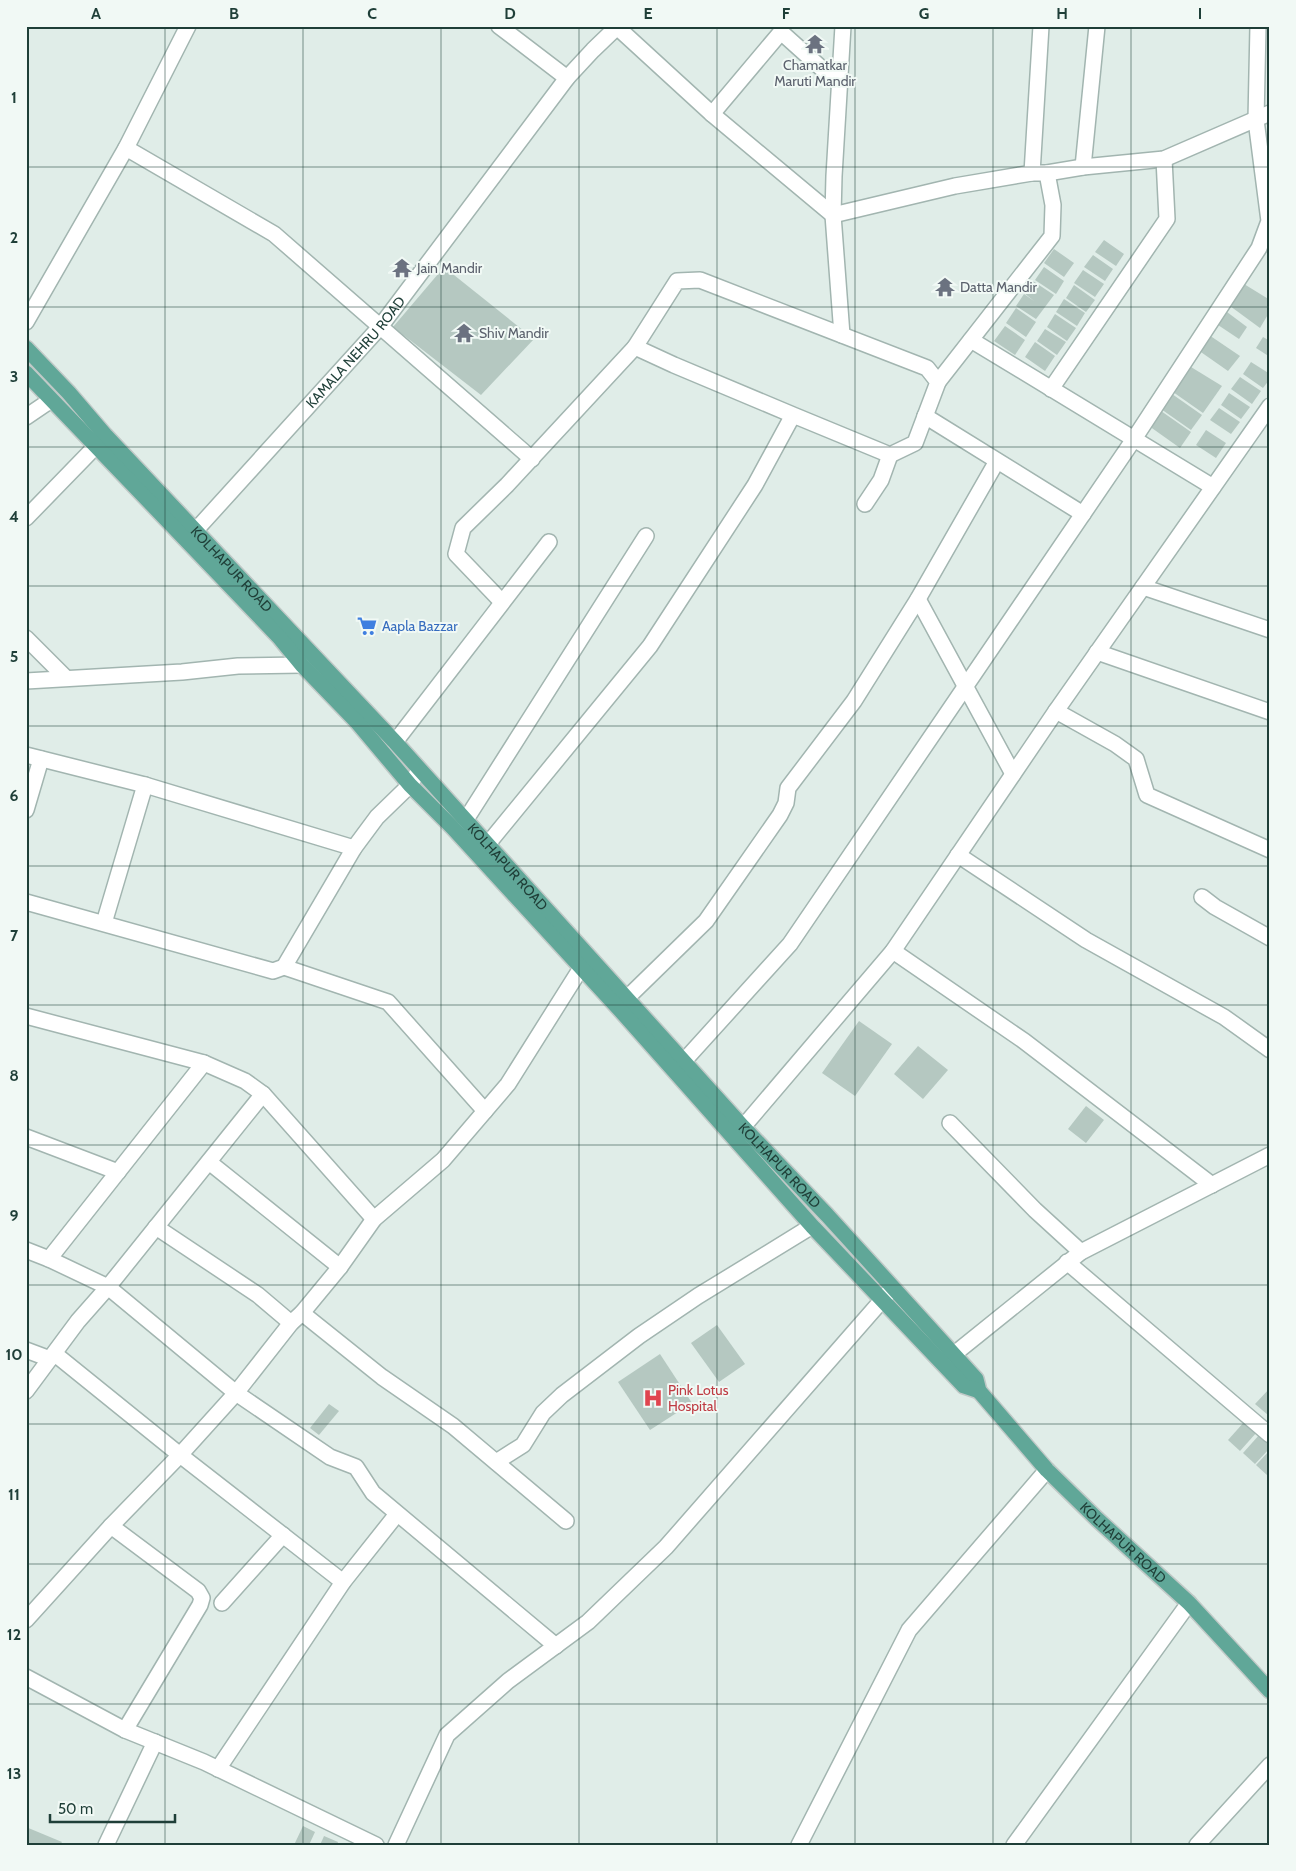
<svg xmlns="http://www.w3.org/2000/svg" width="1296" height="1871" font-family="Cabin,sans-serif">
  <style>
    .building { fill: #b5c8c1 }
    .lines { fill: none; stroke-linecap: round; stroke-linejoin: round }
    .street-casing { stroke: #a2b5b0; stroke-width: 18 }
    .primary-casing { stroke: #c0c9c7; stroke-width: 18 }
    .street { stroke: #fff; stroke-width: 15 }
    .primary { stroke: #60a798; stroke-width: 15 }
    .grid { fill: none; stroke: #1f3f38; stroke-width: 1; stroke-opacity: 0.55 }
    .labels { text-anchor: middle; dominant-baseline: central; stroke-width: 4; stroke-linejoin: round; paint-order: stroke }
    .worship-label { font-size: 14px; fill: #5b616d; stroke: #f1f9f5; text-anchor: start }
    .street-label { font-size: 14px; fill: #1f3f38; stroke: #f1f9f5 }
    .shop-label { font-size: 14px; fill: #366cbe; stroke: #f1f9f5; text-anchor: start }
    .health-label { font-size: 14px; fill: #be3a42; stroke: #f1f9f5; text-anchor: start }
    .neatline { fill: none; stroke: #1f3f38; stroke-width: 2 }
    .grid-label { font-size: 16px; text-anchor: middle; font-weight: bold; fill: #1f3f38 }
  </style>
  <rect width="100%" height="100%" fill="#e0ede8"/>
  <!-- building -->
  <g class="building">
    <path d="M1104 240 1124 254 1116 266 1095 252Z"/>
    <path d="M1054 249 1074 263 1064 277 1044 263Z"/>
    <path d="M1093 255 1113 269 1105 281 1084 267Z"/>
    <path d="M444 267 534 339 481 395 393 327Z"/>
    <path d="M1044 267 1064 281 1056 294 1035 280Z"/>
    <path d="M1083 270 1104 284 1095 297 1074 283Z"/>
    <path d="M1033 281 1054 295 1036 319 1016 306 1024 294 1034 301 1024 293Z"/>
    <path d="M1244 284 1270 300V311L1260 328 1230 306Z"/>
    <path d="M1074 285 1095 300 1086 312 1066 298Z"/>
    <path d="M1064 299 1085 313 1077 326 1056 312Z"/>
    <path d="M1016 308 1036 322 1026 337 1006 323Z"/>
    <path d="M1227 312 1247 327 1239 339 1218 325Z"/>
    <path d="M1055 314 1076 328 1067 341 1047 327Z"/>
    <path d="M1005 326 1025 340 1015 355 994 341Z"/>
    <path d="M1045 329 1066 342 1057 355 1037 341Z"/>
    <path d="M1209 335 1240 356 1228 371 1198 350Z"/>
    <path d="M1263 337 1270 341V357L1256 348Z"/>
    <path d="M1035 342 1055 356 1045 371 1025 357Z"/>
    <path d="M1251 362 1270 374V379L1263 388 1243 374Z"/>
    <path d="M1191 367 1222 386 1203 413 1173 392Z"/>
    <path d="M1240 377 1261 391 1252 404 1231 389Z"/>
    <path d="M1229 393 1250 407 1241 419 1221 405Z"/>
    <path d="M1172 394 1202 415 1191 430 1161 409Z"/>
    <path d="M1219 408 1240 422 1231 434 1210 420Z"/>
    <path d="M1161 411 1191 432 1180 448 1149 426Z"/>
    <path d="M1206 430 1226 443 1216 458 1196 445Z"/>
    <path d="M859 1021 892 1044 855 1096 822 1073Z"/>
    <path d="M918 1046 948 1070 923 1099 894 1074Z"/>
    <path d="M1086 1106 1104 1120 1086 1143 1068 1129Z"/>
    <path d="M717 1325 745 1364 719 1382 691 1343Z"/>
    <path d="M660 1354 692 1403 650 1430 618 1382Z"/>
    <path d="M1270 1388V1413L1268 1415 1255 1404Z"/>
    <path d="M329 1404 339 1411 319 1435 310 1428Z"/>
    <path d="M1245 1421 1257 1432 1240 1451 1228 1440Z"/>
    <path d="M1260 1434 1270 1442V1448L1255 1464 1243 1453Z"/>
    <path d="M1270 1450V1475L1268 1476 1256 1465Z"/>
    <path d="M303 1826 315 1832 309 1845H294Z"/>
    <path d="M26 1827 62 1842 60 1845 26 1844Z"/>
    <path d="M324 1836 338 1842 337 1845H320Z"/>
  </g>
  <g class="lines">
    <defs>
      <g id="street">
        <path d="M499 26 567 78"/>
        <path d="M617 27 712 114 833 215 955 186 1032 173H1047L1053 205 1052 236 938 382"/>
        <path d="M712 114 781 32 839 84"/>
        <path d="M126 148 274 234 532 459"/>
        <path d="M1083 167 1097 26"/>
        <path d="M1032 173 1041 26"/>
        <path d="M1047 173 1083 167 1164 159 1270 113"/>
        <path d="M26 322 126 148 188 26"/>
        <path d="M842 335 833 215 834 176 843 26"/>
        <path d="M971 340 1213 487"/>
        <path d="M1051 389 1167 219 1164 159"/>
        <path d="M925 416 1083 514"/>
        <path d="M26 417 51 400"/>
        <path d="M865 504 881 480 890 455"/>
        <path d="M26 518 96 446"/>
        <path id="s1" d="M196 530 380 327 567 78 593 50 618 26"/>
        <path d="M1143 587 1270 630"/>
        <path d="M918 599 1013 774"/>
        <path d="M502 602 456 554 463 528 507 485 635 347"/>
        <path d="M26 638 66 678"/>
        <path d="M1097 652 1270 712"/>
        <path d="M26 681 182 672 238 666 302 665"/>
        <path d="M1056 711 1115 744 1136 759 1147 795 1270 850"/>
        <path d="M395 742 549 542"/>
        <path d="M26 755 145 785 354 848"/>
        <path d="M26 810 41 759"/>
        <path d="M465 821 646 536"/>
        <path d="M487 845 650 646 755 485 793 415 890 455 915 443 938 382 927 368 700 280 677 281 635 347 674 365 793 415"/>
        <path d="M958 855 1086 940 1224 1017 1270 1050"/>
        <path d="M1202 897 1215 907 1270 938"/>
        <path d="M26 902 273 971 284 967 354 848 377 817 410 785 419 770"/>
        <path d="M104 923 145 785"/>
        <path d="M893 951 1024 1041 1212 1185"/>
        <path d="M284 967 388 1002 485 1111"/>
        <path d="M627 998 706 921 780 815 786 803 788 788 854 701 918 599 997 461"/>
        <path d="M26 1016 204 1063 245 1081 263 1094 374 1219"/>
        <path d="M684 1061 790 944 1134 439 1259 248 1269 221 1256 120 1258 26"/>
        <path d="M950 1123 1035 1210 1081 1252"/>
        <path d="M743 1127 893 951 1056 711 1270 406"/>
        <path d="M26 1137 118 1172"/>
        <path d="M209 1162 340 1267"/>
        <path d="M156 1227 258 1295 291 1323"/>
        <path d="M26 1250 49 1259 108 1287 236 1393 330 1457 356 1467 373 1493 556 1646"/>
        <path d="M49 1259 204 1063"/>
        <path d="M1067 1262 1270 1435"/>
        <path d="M302 1313 382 1377 453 1426 566 1521"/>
        <path d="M26 1350 50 1359"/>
        <path d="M55 1354 180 1455 343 1582"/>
        <path d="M953 1355 1081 1252 1270 1155"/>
        <path d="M26 1391 78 1321 108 1287 263 1094"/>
        <path d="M496 1462 523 1445 543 1413 562 1395 639 1336 698 1296 812 1226"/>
        <path d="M111 1526 198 1591 202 1598 200 1605 125 1730"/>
        <path d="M222 1603 283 1535"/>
        <path d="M26 1620 111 1526 180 1455 236 1393 291 1323 302 1313 340 1267 374 1219 443 1160 508 1084 581 968"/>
        <path d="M26 1677 125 1730 204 1762 376 1845"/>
        <path d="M218 1769 343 1582 397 1514"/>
        <path d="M106 1845 155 1742"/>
        <path d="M396 1845 447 1735 508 1681 588 1622 666 1547 890 1291"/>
        <path d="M799 1845 909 1630 1047 1470"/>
        <path d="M1014 1845 1189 1603"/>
        <path d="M1197 1845 1270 1765"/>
      </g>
      <g id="primary">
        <path id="s2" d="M26 348 69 393 105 435 395 742 743 1127 827 1215 976 1379 979 1391 1047 1470 1097 1519 1189 1603 1270 1691"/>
        <path d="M26 373 279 637 302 665 357 722 410 785 453 828 621 1011 812 1226 964 1386 979 1391"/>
      </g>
    </defs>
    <!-- street casing -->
    <use href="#street" class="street-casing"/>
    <!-- primary casing -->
    <use href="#primary" class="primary-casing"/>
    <!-- street -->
    <use href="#street" class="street"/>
    <!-- primary -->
    <use href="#primary" class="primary"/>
  </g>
  <!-- grid -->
  <path class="grid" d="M165 26V1845M303 26V1845M441 26V1845M579 26V1845M717 26V1845M855 26V1845M993 26V1845M1131 26V1845M26 167H1270M26 307H1270M26 447H1270M26 586H1270M26 726H1270M26 866H1270M26 1005H1270M26 1145H1270M26 1285H1270M26 1424H1270M26 1564H1270M26 1704H1270"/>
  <!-- icons -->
  <defs>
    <symbol id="temple-bare" viewBox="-9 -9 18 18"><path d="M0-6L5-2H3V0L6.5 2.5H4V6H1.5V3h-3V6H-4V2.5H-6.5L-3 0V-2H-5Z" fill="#6b7280" stroke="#f1f9f5" stroke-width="2.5" paint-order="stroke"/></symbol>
    <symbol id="supermarket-bare" viewBox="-9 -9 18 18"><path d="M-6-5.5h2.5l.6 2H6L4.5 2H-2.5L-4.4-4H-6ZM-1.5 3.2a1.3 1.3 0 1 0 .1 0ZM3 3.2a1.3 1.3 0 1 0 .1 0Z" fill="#3f7fe0" stroke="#f1f9f5" stroke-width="2.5" paint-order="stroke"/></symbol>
    <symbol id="hospital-bare" viewBox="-9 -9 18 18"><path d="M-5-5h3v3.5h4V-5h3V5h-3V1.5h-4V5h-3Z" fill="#e0444e" stroke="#f1f9f5" stroke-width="2.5" paint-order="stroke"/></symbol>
  </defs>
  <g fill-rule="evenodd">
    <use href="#temple-bare" x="801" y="30" width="28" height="28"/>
    <use href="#temple-bare" x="388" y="254" width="28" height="28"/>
    <use href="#temple-bare" x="931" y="273" width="28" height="28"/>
    <use href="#temple-bare" x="450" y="319" width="28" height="28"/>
    <use href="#supermarket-bare" x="353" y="612" width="28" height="28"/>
    <use href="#hospital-bare" x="639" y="1384" width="28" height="28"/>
  </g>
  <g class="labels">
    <!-- worship labels -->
    <g class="worship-label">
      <text x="815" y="65" text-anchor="middle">Chamatkar<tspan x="815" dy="16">Maruti Mandir</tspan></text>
      <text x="417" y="268">Jain Mandir</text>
      <text x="960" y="287">Datta Mandir</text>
      <text x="479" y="333">Shiv Mandir</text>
    </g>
    <!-- street labels -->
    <g class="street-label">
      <text stroke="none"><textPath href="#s1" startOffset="239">KAMALA NEHRU ROAD</textPath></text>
      <text stroke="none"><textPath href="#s2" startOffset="302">KOLHAPUR ROAD</textPath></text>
      <text stroke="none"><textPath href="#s2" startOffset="708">KOLHAPUR ROAD</textPath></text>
      <text stroke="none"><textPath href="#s2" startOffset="1112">KOLHAPUR ROAD</textPath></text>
      <text stroke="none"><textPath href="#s2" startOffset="1624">KOLHAPUR ROAD</textPath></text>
    </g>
    <!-- shop labels -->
    <g class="shop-label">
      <text x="382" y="626">Aapla Bazzar</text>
    </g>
    <!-- health labels -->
    <g class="health-label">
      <text x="668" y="1390">Pink Lotus<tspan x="668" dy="16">Hospital</tspan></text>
    </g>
  </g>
  <!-- border -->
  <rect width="1296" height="1871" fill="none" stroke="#f1f9f5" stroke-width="55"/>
  <!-- scale -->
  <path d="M50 1814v8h125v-8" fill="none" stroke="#1f3f38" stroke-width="2.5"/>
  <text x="58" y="1814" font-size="15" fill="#1f3f38" stroke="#f1f9f5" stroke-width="4" paint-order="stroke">50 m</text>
  <rect x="28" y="28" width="1240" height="1816" class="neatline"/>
  <g class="grid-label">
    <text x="96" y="19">A</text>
    <text x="234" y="19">B</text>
    <text x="372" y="19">C</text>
    <text x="510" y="19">D</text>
    <text x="648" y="19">E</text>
    <text x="786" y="19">F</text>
    <text x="924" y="19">G</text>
    <text x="1062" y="19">H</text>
    <text x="1200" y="19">I</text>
    <text x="14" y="103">1</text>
    <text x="14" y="243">2</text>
    <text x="14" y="382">3</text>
    <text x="14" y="522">4</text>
    <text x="14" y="662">5</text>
    <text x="14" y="801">6</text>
    <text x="14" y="941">7</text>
    <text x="14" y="1081">8</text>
    <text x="14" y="1221">9</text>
    <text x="14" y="1360">10</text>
    <text x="14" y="1500">11</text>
    <text x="14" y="1640">12</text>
    <text x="14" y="1779">13</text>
  </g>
</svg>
